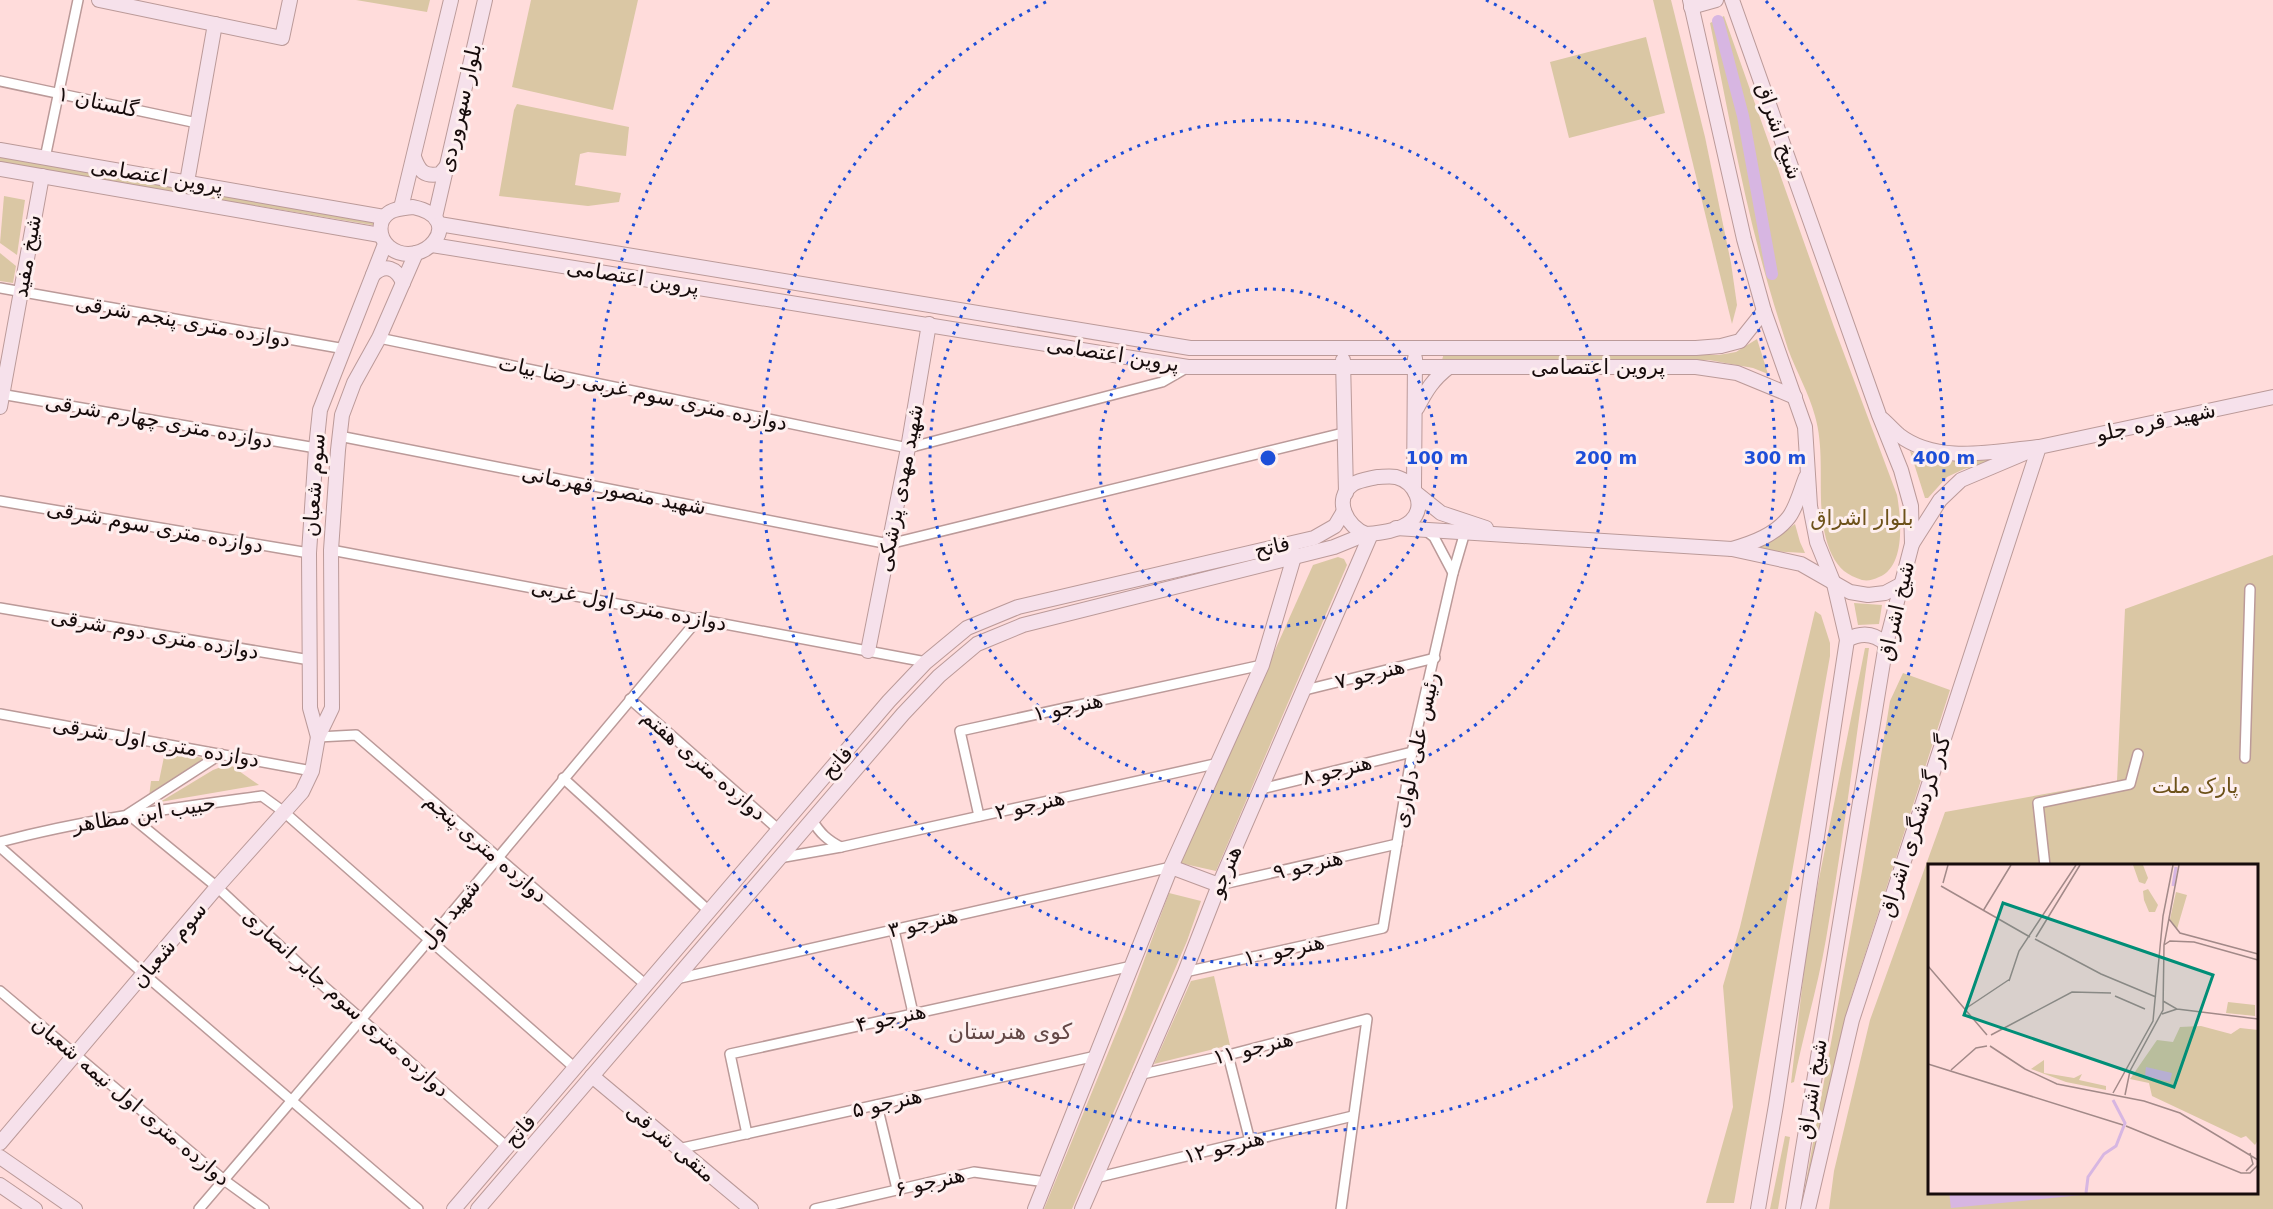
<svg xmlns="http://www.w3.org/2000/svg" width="2273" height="1209" font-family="'DejaVu Sans','Noto Sans Arabic',sans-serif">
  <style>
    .green { fill: #dac7a4; fill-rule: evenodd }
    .water { fill: #d7b6e2 }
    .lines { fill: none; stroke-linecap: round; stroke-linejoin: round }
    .canal { stroke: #d7b6e2; stroke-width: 12 }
    .street-casing { stroke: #bb9a99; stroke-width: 12 }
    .secondary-casing { stroke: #bb9a99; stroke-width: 16 }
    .street { stroke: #fff; stroke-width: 9 }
    .secondary { stroke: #f6e1eb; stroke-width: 14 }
    .ring { fill: none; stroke: #1d4ed8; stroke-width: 3; stroke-dasharray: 3 6 }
    .labels { text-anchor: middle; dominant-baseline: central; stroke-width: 6; stroke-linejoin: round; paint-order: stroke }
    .street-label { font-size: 21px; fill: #170c0c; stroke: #feefef }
    .park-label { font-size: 21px; fill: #6d521a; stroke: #feefef }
    .neighbourhood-label { font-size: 22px; fill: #644847; stroke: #feefef }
    .inset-river { fill: none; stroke: #d7b6e2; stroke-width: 3 }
    .inset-road { fill: none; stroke: #a28988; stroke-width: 1.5 }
    .view { fill: #018e77; fill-opacity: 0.15; stroke: #018e77; stroke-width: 3 }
    .inset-edge { fill: none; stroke: #170c0c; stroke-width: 3 }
    .centre { fill: #1d4ed8; stroke: #feefef; stroke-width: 3 }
    .ring-label { font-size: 18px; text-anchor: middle; font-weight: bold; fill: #1d4ed8; stroke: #feefef; stroke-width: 6; stroke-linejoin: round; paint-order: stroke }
  </style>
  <rect width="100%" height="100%" fill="#ffdcdb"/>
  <!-- green -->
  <g class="green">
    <path d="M356 0H430L427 12Z"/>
    <path d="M531 0H638L613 110 512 87Z"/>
    <path d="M1653 0H1671L1705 137 1731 263 1737 305 1732 324Z"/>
    <path d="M1724 16 1834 327 1897 495C1901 518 1906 566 1879 577 1873 580 1868 581 1862 580 1847 575 1839 569 1832 555 1812 513 1828 461 1815 416 1809 393 1796 371 1788 349 1781 327 1774 305 1768 284 1743 198 1728 110 1710 23Z"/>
    <path d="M1646 37 1665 113 1569 138 1550 62Z"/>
    <path d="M517 104 629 127 626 156 588 152 580 154 575 185 621 193 619 202 588 206 499 196 514 110Z"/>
    <path d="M0 157 381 219 378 226 0 163Z"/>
    <path d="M4 196 25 200 17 255 0 243Z"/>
    <path d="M0 253 16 266 13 283 0 281Z"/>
    <path d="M1757 339 1768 374 1753 368 1709 360H1442L1444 353 1719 355 1736 352Z"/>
    <path d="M1910 451 1926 461 1943 462 2002 457 2001 460 1964 469 1947 477 1928 498H1925Z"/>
    <path d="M1795 524 1800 542 1805 553 1751 550 1752 547 1778 537Z"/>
    <path d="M2273 555V1209H1829L1834 1171 1870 1020 1945 812 2117 781 2125 609ZM1930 866H2256V1192H1930Z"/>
    <path d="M1338 557 1344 559 1347 565 1216 871 1180 863 1313 565Z"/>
    <path d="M1854 603 1882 605 1879 624 1858 625Z"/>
    <path d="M1815 611 1821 615 1830 643V656L1734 1203H1706L1733 1107 1723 986 1740 927Z"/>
    <path d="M1865 648H1869C1855 745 1843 842 1826 939 1818 987 1803 1034 1794 1082L1791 1083 1805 962 1817 889Z"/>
    <path d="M1903 673 1950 690 1851 998 1804 1209H1801L1862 871 1890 701Z"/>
    <path d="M165 752 204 758 149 797 151 781H159Z"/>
    <path d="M229 764 259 785 160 802 213 770Z"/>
    <path d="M1169 893 1201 901 1187 941 1072 1209H1044L1126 1009Z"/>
    <path d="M1214 976 1230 1045 1154 1064 1191 981Z"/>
    <path d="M1785 1136 1790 1137 1778 1209H1770Z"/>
  </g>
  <!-- water -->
  <path class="water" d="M1949 1192H2101V1193L1951 1208Z"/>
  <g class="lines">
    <!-- canal -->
    <path class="canal" d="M1718 21 1743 116 1772 274"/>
    <defs>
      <g id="street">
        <path d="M0 81 197 123"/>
        <path d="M45 158 78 0"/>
        <path d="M0 288 345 349"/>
        <path d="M379 338 908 448 1162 382 1188 367"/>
        <path d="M0 394 316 448"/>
        <path d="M339 436 889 544 1343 433"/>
        <path d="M0 501 309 553"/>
        <path d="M1425 530 1434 537 1453 573"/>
        <path d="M331 550 926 662"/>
        <path d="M0 608 310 660"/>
        <path d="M1305 690 1435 658"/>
        <path d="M630 699 779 830"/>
        <path d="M0 714 312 771"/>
        <path d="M318 737 356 735 646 985"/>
        <path d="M221 754 128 814 217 887 311 975 507 1147"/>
        <path d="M2245 758 2250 589"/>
        <path d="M563 778 709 911"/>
        <path d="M1261 789 1412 752"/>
        <path d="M979 816 960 731 1262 665"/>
        <path d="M812 820C820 833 827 840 841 847"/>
        <path d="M0 842C86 819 174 808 262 796L284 812 575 1068"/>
        <path d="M0 847 144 974 418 1209"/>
        <path d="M779 858 841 847 1219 763"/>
        <path d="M2045 866 2038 803 2130 784 2138 754"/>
        <path d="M1219 885 1397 844"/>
        <path d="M894 930 913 1013"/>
        <path d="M1185 972 1383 928 1412 752 1453 573 1465 532"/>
        <path d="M676 979 1171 867"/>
        <path d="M0 991 224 1180 264 1209"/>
        <path d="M1228 1055 1250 1141"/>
        <path d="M1138 1075 1228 1055 1367 1019 1341 1209"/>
        <path d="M877 1105 897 1189"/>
        <path d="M747 1134 730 1054 1132 966"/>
        <path d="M678 1149 1096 1056"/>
        <path d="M1095 1178 1353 1116"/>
        <path d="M199 1209 429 940 699 618"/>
        <path d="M815 1209 974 1172 1046 1182"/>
      </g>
      <g id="secondary">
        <path d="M99 0 282 38 290 0"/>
        <path d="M1690 0 1744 239 1764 311 1805 427 1810 506 1817 542 1834 584 1847 640 1776 1105 1758 1209"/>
        <path d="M1732 0 1879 415 1901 470 1911 506 1912 544 1886 644 1793 1209"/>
        <path d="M1691 7 1716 0"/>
        <path d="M0 150 384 217"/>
        <path d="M414 157C419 171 424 177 440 174L446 167"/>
        <path d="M0 169 380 235"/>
        <path d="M187 182 215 24"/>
        <path d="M413 207C470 219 421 273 389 247 378 237 377 220 390 212 397 208 405 208 413 207Z"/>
        <path d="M401 208 451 0"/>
        <path d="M435 217 485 0"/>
        <path d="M439 224 1190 348H1696L1721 346 1740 341 1764 311"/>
        <path d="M432 245 1188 367H1696L1737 373 1795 397"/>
        <path d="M373 275C385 263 397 268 403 283"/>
        <path d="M1343 360 1346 493"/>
        <path d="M0 407 42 176"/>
        <path d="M1417 408C1426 391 1433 379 1449 367"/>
        <path d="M1882 419C1888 424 1893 430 1899 435 1938 465 1994 451 2039 447L1961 480 1940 500 1912 544"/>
        <path d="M1377 477C1382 477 1390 476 1396 477 1415 482 1427 506 1411 521 1400 531 1380 533 1366 534 1347 527 1332 499 1353 484 1360 480 1369 479 1377 477Z"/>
        <path d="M1806 477C1801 489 1797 506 1789 517 1775 535 1753 543 1732 549L1801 564 1850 592 1868 595 1885 593 1902 584"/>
        <path d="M1414 488 1415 358"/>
        <path d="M1416 493 1441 513 1486 528"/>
        <path d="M1396 528 1732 549"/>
        <path d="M1847 640C1861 632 1874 633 1886 644"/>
        <path d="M868 651 908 448 929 324"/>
        <path d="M318 737 310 708 309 553 316 448 320 410 385 244"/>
        <path d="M1171 867 1219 885"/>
        <path d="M592 1076 751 1209"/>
        <path d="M0 1143 217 887 302 792 312 771 318 737 332 708 331 550 338 450 342 415 354 383 379 338 416 253"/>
        <path d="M0 1157 75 1209"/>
        <path d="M0 1185 35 1209"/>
        <path d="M454 1209 889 701 926 662 967 628 1018 607 1314 538 1335 526 1344 511"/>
        <path d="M478 1209 903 714 939 676 977 644 1023 625 1334 547 1366 534"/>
        <path d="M1035 1209 1171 867 1262 665 1294 557 1292 551"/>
        <path d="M1082 1209 1185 972 1219 885 1371 534"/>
        <path d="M1808 1209 1852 1020 2039 447 2273 397"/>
      </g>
    </defs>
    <!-- street casing -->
    <use href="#street" class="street-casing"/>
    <!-- secondary casing -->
    <use href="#secondary" class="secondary-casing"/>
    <!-- street -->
    <use href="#street" class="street"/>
    <!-- secondary -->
    <use href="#secondary" class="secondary"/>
  </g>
  <!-- distance rings -->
  <g class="ring">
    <circle cx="1268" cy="458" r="169"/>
    <circle cx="1268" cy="458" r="338"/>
    <path d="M1486 0A507 507 0 1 1 1050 0"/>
    <path d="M1766 1A676 676 0 1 1 770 1"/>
  </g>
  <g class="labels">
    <!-- street labels -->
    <g class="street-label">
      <text transform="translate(98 102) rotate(12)">گلستان ۱</text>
      <text transform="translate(460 108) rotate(-77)">بلوار سهروردی</text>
      <text transform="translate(1779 131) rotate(71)">شیخ اشراق</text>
      <text transform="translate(157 176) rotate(9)">پروین اعتصامی</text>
      <text transform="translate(27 256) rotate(-80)">شیخ مفید</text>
      <text transform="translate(633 277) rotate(9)">پروین اعتصامی</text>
      <text transform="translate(183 321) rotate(10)">دوازده متری پنجم شرقی</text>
      <text transform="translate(1113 354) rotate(9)">پروین اعتصامی</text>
      <text x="1598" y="367">پروین اعتصامی</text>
      <text transform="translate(643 393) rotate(12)">دوازده متری سوم غربی رضا بیات</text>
      <text transform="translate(159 421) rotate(10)">دوازده متری چهارم شرقی</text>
      <text transform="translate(2156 422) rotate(-12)">شهید قره جلو</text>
      <text transform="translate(314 485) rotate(-86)">سوم شعبان</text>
      <text transform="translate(900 488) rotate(-79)">شهید مهدی پزشکی</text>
      <text transform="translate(614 490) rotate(11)">شهید منصور قهرمانی</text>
      <text transform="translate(155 527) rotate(10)">دوازده متری سوم شرقی</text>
      <text transform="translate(1272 547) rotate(-13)">فاتح</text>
      <text transform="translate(629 605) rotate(11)">دوازده متری اول غربی</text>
      <text transform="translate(1896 611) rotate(-77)">شیخ اشراق</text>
      <text transform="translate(155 634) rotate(10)">دوازده متری دوم شرقی</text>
      <text transform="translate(1370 674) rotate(-14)">هنرجو ۷</text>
      <text transform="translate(1068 707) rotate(-12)">هنرجو ۱</text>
      <text transform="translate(156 742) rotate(10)">دوازده متری اول شرقی</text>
      <text transform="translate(1416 750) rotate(-78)">رئیس علی دلواری</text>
      <text transform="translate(837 763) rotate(-49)">فاتح</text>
      <text transform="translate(704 765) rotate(41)">دوازده متری هفتم</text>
      <text transform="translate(1337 770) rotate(-14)">هنرجو ۸</text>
      <text transform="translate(1030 805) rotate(-13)">هنرجو ۲</text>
      <text transform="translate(144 814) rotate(-9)">حبیب ابن مظاهر</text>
      <text transform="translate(1915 826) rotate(-72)">گدر گردشگری اشراق</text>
      <text transform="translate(486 848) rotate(41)">دوازده متری پنجم</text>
      <text transform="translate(1308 865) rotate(-13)">هنرجو ۹</text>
      <text transform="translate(1225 871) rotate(-67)">هنرجو</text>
      <text transform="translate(450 914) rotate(-51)">شهید اول</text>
      <text transform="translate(923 923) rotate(-13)">هنرجو ۳</text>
      <text transform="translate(169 945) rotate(-50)">سوم شعبان</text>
      <text transform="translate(1284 950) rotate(-12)">هنرجو ۱۰</text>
      <text transform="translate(346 1003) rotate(42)">دوازده متری سوم جابر انصاری</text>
      <text transform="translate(891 1018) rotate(-12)">هنرجو ۴</text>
      <text transform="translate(1253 1048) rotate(-14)">هنرجو ۱۱</text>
      <text transform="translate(1812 1089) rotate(-81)">شیخ اشراق</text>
      <text transform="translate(131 1101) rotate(40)">دوازده متری اول نیمه شعبان</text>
      <text transform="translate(887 1103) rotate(-13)">هنرجو ۵</text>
      <text transform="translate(520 1131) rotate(-49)">فاتح</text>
      <text transform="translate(671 1143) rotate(40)">متقی شرقی</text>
      <text transform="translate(1224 1147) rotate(-14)">هنرجو ۱۲</text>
      <text transform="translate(930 1182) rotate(-13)">هنرجو ۶</text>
    </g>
    <!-- park labels -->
    <g class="park-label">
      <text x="1862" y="518">بلوار اشراق</text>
      <text x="2195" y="786">پارک ملت</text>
    </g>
    <!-- neighbourhood labels -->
    <g class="neighbourhood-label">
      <text x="1010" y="1031">کوی هنرستان</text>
    </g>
  </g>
  <!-- overview -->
  <g transform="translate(1928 864)">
    <rect width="330" height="330" fill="#ffdcdb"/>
    <path d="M205 1H215L220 14 217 20 211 18ZM220 25 230 41 227 48H221L216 36 215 27ZM248 28 259 31 249 65 242 55ZM300 138 327 141V152L298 149ZM273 162 303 170 312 164 330 166V276L327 281 318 272 313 274 224 232 221 219 202 215 229 176 245 178 252 163ZM116 196V209L146 214 154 210 151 216 178 222V226L138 218 103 205Z" fill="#dac7a4"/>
    <path d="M218 203 244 209 242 218 217 212Z" fill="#d7b6e2"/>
    <path class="inset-river" d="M245 22 248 3M158 329 160 313 176 290 188 282 197 259 185 236"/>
    <path class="inset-road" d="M15 19 20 1M13 22 102 73M55 47 83 1M241 55 252 69 330 90M108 73 152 1M107 75 173 110 228 133M236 81 242 77 266 78 330 96M0 102 59 171M81 117 91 87 148 1M187 132 217 145M37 145 82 115M249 145 330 155M234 150 249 145 235 137M63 171 144 128 183 129M62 182 97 205 129 220 216 237 252 249 330 296M0 200 195 261M23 206 48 184 59 182M185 229 225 157 235 52 245 1M197 231 202 207 235 146 236 81 251 1M198 262 313 309H322L330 301M318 307 325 300 322 289"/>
    <path class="view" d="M75 39 285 111 246 223 36 151Z"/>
    <rect width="330" height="330" class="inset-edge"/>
  </g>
  <circle cx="1268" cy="458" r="9" class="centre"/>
  <g class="ring-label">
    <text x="1437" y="464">100 m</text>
    <text x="1606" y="464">200 m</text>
    <text x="1775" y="464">300 m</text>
    <text x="1944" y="464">400 m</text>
  </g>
</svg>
